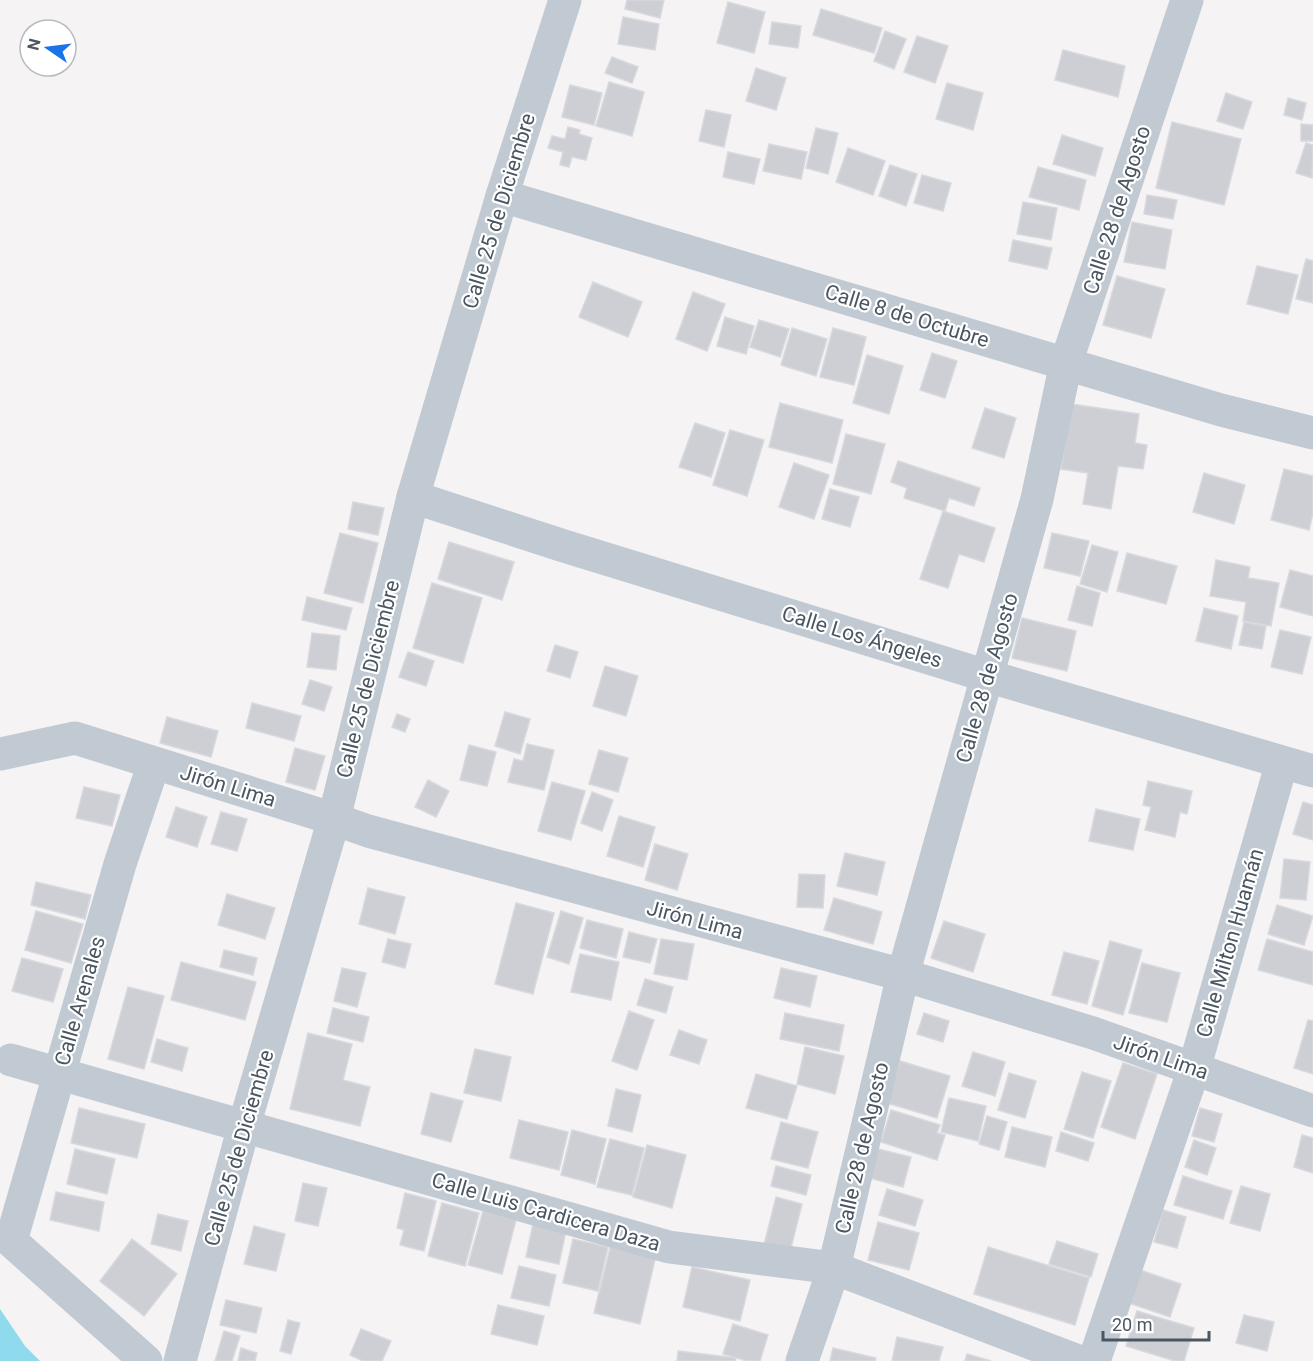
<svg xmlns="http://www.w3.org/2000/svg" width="1313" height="1361" font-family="Roboto,sans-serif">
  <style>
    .water { fill: #90daee }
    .building { fill: #cdcfd5; stroke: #d7d9de; stroke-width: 1.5 }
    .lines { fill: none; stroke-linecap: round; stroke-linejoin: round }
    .minor { stroke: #c1cad2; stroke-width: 33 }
    .labels { text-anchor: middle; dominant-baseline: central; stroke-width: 4.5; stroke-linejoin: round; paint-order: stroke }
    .street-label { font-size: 21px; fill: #4a5661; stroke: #fff }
  </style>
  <rect width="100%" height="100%" fill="#f5f3f3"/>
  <!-- water -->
  <path class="water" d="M0 1309 25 1346 40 1361H0Z"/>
  <!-- building -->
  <g class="building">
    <path d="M627 0H664L660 18 625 9Z"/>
    <path d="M728 2 765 12 754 53 717 43Z"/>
    <path d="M821 9 882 28 874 53 813 35Z"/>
    <path d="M623 17 659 24 655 50 618 44Z"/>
    <path d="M772 22 801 26 798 48 769 44Z"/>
    <path d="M885 31 906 39 894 69 874 61Z"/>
    <path d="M917 36 948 46 935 83 904 72Z"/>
    <path d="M1063 50 1125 66 1118 97 1055 80Z"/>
    <path d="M612 57 638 67 632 83 605 73Z"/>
    <path d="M756 68 786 78 776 110 746 101Z"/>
    <path d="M609 82 644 92 632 136 596 126Z"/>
    <path d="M947 83 983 93 973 130 936 119Z"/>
    <path d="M570 85 602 93 594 125 562 117Z"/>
    <path d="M1226 93 1252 102 1243 129 1217 121Z"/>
    <path d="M1288 98 1306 103 1302 120 1284 115Z"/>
    <path d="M706 110 731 115 724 147 699 141Z"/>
    <path d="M1172 122 1241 139 1224 205 1156 188Z"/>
    <path d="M1301 124 1313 125V141H1301Z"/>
    <path d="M568 127 580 130 579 134 592 138 586 160 572 157 569 167 560 165 563 152 548 148 552 136 565 139Z"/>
    <path d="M816 128 838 133 828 174 806 168Z"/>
    <path d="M1062 135 1103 148 1095 176 1053 164Z"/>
    <path d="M1306 143 1313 145 1312 178 1296 173Z"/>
    <path d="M769 144 807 152 801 179 763 171Z"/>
    <path d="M848 148 885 161 873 195 836 182Z"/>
    <path d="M728 152 760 159 754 184 723 177Z"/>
    <path d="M890 165 917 174 906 206 879 196Z"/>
    <path d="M1038 167 1086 180 1079 210 1029 197Z"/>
    <path d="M922 175 951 183 943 211 914 203Z"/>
    <path d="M1147 195 1177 200 1173 219 1144 214Z"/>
    <path d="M1023 202 1057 208 1051 240 1017 234Z"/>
    <path d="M1132 222 1172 230 1165 269 1124 262Z"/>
    <path d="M1013 240 1052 248 1047 269 1009 261Z"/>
    <path d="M1306 259 1313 261V303L1296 299Z"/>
    <path d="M1257 266 1298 275 1288 314 1247 304Z"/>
    <path d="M1117 276 1165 289 1151 338 1103 325Z"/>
    <path d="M593 282 642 302 628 337 579 317Z"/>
    <path d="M693 292 725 304 707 351 676 339Z"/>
    <path d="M725 317 754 326 746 354 717 346Z"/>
    <path d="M759 320 789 329 780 357 750 347Z"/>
    <path d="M792 328 827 339 816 376 781 365Z"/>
    <path d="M833 328 866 337 854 385 820 377Z"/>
    <path d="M932 353 957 361 945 398 920 390Z"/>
    <path d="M867 355 903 366 889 414 853 403Z"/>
    <path d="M780 403 843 420 832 463 769 447Z"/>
    <path d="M1071 404 1139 414 1135 443 1147 445 1143 469 1118 466 1111 509 1083 504 1088 473 1061 469Z"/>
    <path d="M985 408 1016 418 1004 458 972 448Z"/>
    <path d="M695 423 725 433 711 477 679 467Z"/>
    <path d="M730 430 764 440 747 496 713 485Z"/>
    <path d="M846 434 885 444 871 494 833 484Z"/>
    <path d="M898 461 980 488 974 506 949 498 945 511 904 498 907 488 891 482Z"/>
    <path d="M794 463 829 475 814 519 779 507Z"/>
    <path d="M1284 469 1313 476V513L1309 530 1271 520Z"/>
    <path d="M1204 473 1245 485 1234 524 1193 512Z"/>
    <path d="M830 489 859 497 850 527 822 519Z"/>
    <path d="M353 502 384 508 378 535 348 529Z"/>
    <path d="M943 511 995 528 984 562 959 554 948 588 920 579Z"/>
    <path d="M340 533 378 543 363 603 324 593Z"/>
    <path d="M1052 533 1089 541 1080 576 1044 568Z"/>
    <path d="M449 542 514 562 502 600 438 579Z"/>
    <path d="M1092 545 1118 552 1107 592 1080 584Z"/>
    <path d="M1127 553 1177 566 1166 604 1117 591Z"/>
    <path d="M1216 560 1250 567 1248 578 1279 583 1271 626 1243 621 1246 602 1210 596Z"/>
    <path d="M1290 570 1313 576V616L1280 607Z"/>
    <path d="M432 583 482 598 463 663 413 648Z"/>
    <path d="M1077 586 1100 593 1092 626 1068 620Z"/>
    <path d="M307 597 352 608 346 630 302 620Z"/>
    <path d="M1204 608 1238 616 1231 649 1196 641Z"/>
    <path d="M1022 618 1076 631 1067 671 1012 658Z"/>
    <path d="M1244 622 1266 626 1262 649 1239 645Z"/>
    <path d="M1280 630 1311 637 1302 674 1271 667Z"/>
    <path d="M312 633 340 636 336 670 307 667Z"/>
    <path d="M555 645 578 652 570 678 547 671Z"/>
    <path d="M408 652 434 661 426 686 399 677Z"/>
    <path d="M605 666 638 676 626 716 593 706Z"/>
    <path d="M310 680 332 687 324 711 302 704Z"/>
    <path d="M252 703 301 716 294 741 246 728Z"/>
    <path d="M505 712 530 719 520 754 495 746Z"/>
    <path d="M397 714 410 719 405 732 392 727Z"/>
    <path d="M167 717 218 731 211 757 160 743Z"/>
    <path d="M527 744 554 750 544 790 508 782 514 759 523 761Z"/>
    <path d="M469 745 496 752 487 786 460 780Z"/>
    <path d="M295 748 325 756 315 790 286 782Z"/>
    <path d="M599 750 628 758 618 792 589 784Z"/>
    <path d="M428 780 449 791 436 817 415 807Z"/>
    <path d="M1148 781 1192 791 1187 814 1180 812 1175 837 1145 830 1151 807 1143 805Z"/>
    <path d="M552 782 585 791 571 840 538 831Z"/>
    <path d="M84 787 120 795 112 826 76 818Z"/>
    <path d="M592 792 613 800 602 831 581 823Z"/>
    <path d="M1303 802 1313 805V840L1293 834Z"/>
    <path d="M176 807 207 817 197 847 166 837Z"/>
    <path d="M1096 809 1140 819 1133 850 1089 841Z"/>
    <path d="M221 812 247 819 237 851 211 844Z"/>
    <path d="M619 816 655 827 643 867 607 856Z"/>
    <path d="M655 844 688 854 677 890 645 880Z"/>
    <path d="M845 853 885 862 877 895 837 886Z"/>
    <path d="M1284 859 1310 862 1306 900 1280 898Z"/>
    <path d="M799 874 825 875 823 908 797 907Z"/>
    <path d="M36 882 91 895 85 919 31 905Z"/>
    <path d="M368 888 405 897 395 934 359 924Z"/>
    <path d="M227 894 275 908 265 939 218 925Z"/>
    <path d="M834 898 882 912 873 944 824 930Z"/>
    <path d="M516 903 554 913 533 994 495 984Z"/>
    <path d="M1277 905 1313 916 1304 945 1268 934Z"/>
    <path d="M36 911 83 924 71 963 25 950Z"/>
    <path d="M561 911 583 918 569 964 547 957Z"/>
    <path d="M587 920 623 929 616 958 580 948Z"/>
    <path d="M944 921 985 934 973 972 931 958Z"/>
    <path d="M629 932 657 939 650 963 623 957Z"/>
    <path d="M388 939 411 944 405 968 382 962Z"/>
    <path d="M661 939 694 944 687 980 654 974Z"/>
    <path d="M1267 939 1313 952V985L1258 970Z"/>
    <path d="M1110 941 1142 950 1123 1015 1092 1006Z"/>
    <path d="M224 950 257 958 253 975 220 967Z"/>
    <path d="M1064 952 1099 961 1087 1004 1052 995Z"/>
    <path d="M580 954 619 962 611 1000 571 992Z"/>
    <path d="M22 958 63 969 53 1002 12 991Z"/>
    <path d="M181 962 256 982 245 1020 171 1000Z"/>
    <path d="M1142 963 1180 973 1167 1022 1129 1013Z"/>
    <path d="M342 968 366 973 357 1007 334 1001Z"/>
    <path d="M781 968 817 976 810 1007 774 998Z"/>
    <path d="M645 979 673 987 666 1013 637 1005Z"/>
    <path d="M128 987 164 996 144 1069 108 1059Z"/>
    <path d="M333 1008 369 1017 363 1042 327 1033Z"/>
    <path d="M629 1011 654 1020 637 1070 612 1061Z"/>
    <path d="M785 1013 844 1025 839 1051 780 1039Z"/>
    <path d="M924 1013 949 1021 943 1042 917 1034Z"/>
    <path d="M1308 1020 1313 1021V1074L1294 1068Z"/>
    <path d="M679 1030 707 1040 699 1064 670 1055Z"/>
    <path d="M308 1033 352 1044 343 1080 370 1087 360 1126 290 1109Z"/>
    <path d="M157 1039 188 1048 182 1071 151 1062Z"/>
    <path d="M805 1047 844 1056 835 1094 797 1084Z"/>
    <path d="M475 1049 511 1057 501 1101 464 1093Z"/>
    <path d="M973 1052 1005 1062 995 1096 962 1086Z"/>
    <path d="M900 1061 950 1076 937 1118 887 1103Z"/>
    <path d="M1123 1063 1157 1074 1135 1139 1101 1127Z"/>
    <path d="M1082 1072 1111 1081 1093 1138 1064 1129Z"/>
    <path d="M1009 1073 1036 1081 1025 1118 998 1110Z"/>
    <path d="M756 1074 797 1086 787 1119 746 1108Z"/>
    <path d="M616 1089 641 1095 632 1132 608 1126Z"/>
    <path d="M431 1093 463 1101 451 1142 421 1134Z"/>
    <path d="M949 1098 986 1106 978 1141 941 1132Z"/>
    <path d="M79 1108 145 1124 137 1158 71 1143Z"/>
    <path d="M1200 1108 1222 1114 1214 1142 1192 1136Z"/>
    <path d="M891 1110 940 1125 937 1133 945 1135 937 1160 881 1142Z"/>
    <path d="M987 1116 1007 1122 999 1150 979 1144Z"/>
    <path d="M519 1120 568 1132 559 1170 510 1158Z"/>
    <path d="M781 1122 818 1132 808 1168 771 1159Z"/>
    <path d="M1012 1127 1052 1137 1045 1167 1005 1157Z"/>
    <path d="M572 1130 606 1139 595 1184 561 1175Z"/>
    <path d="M1061 1132 1094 1143 1088 1161 1056 1151Z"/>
    <path d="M1302 1135 1313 1138V1173L1294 1167Z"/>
    <path d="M610 1139 644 1148 632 1195 597 1187Z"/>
    <path d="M1194 1140 1216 1148 1207 1175 1185 1167Z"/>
    <path d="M647 1145 686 1155 672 1208 633 1197Z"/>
    <path d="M874 1148 911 1157 903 1187 866 1177Z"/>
    <path d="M75 1149 115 1159 107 1194 67 1184Z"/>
    <path d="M776 1166 811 1175 806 1195 771 1186Z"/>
    <path d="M1183 1176 1232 1191 1223 1219 1174 1205Z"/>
    <path d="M303 1183 327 1188 318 1226 295 1221Z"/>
    <path d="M1241 1186 1270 1194 1260 1231 1230 1223Z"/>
    <path d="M887 1189 923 1200 915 1226 879 1215Z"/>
    <path d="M56 1192 104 1202 99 1231 50 1220Z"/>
    <path d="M405 1193 436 1201 424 1251 400 1245 404 1230 397 1228Z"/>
    <path d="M776 1197 802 1204 790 1252 764 1245Z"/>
    <path d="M442 1203 479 1213 465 1266 428 1256Z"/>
    <path d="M1163 1210 1186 1217 1177 1248 1154 1242Z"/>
    <path d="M483 1211 516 1220 502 1274 468 1265Z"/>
    <path d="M158 1214 188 1221 181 1251 151 1244Z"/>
    <path d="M534 1219 567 1226 559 1264 526 1257Z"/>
    <path d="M878 1222 919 1233 909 1270 868 1260Z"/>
    <path d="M254 1226 285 1234 276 1271 244 1264Z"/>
    <path d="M132 1239 177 1274 144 1316 100 1281Z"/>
    <path d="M573 1239 608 1247 598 1291 563 1283Z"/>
    <path d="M612 1240 657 1251 640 1324 594 1313Z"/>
    <path d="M1057 1241 1098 1254 1091 1277 1049 1264Z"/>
    <path d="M988 1247 1089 1278 1075 1325 974 1294Z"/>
    <path d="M519 1266 556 1275 549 1306 511 1298Z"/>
    <path d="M692 1267 750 1280 740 1321 683 1307Z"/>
    <path d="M1140 1270 1181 1284 1170 1317 1129 1303Z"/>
    <path d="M226 1300 262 1308 256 1333 220 1325Z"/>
    <path d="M498 1305 544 1316 537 1345 491 1334Z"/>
    <path d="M1137 1311 1194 1328 1184 1361H1175L1126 1346Z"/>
    <path d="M1244 1315 1274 1322 1267 1351 1236 1343Z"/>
    <path d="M288 1320 300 1323 291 1354 280 1351Z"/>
    <path d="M733 1324 768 1335 760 1361H747L723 1354Z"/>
    <path d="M361 1329 391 1341 382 1361H363L350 1355Z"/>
    <path d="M224 1331 240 1336 232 1361H215Z"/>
    <path d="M897 1337 943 1347 939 1361H892Z"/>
    <path d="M241 1348 257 1353 255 1361H238Z"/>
    <path d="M833 1348 876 1358 875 1361H830Z"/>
    <path d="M678 1351 736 1358 735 1361H677Z"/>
    <path d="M967 1354 991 1361H965Z"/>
  </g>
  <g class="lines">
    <!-- minor -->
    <g class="minor">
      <path d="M502 196 1221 410 1313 433"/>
      <path d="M413 497 564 546 987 676 1313 771"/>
      <path d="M0 754 75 738 334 819 368 831 903 975 1093 1033 1313 1111"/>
      <path d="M11 1060 669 1247 834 1268 1078 1361"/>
      <path d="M146 1361 11 1241 120 864 154 763"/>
      <path d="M180 1361 244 1126 334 819 413 497 502 196 565 0"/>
      <path d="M802 1361 834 1268 903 975 1037 499 1066 363 1187 0"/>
      <path d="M1094 1361 1194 1069 1282 762"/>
    </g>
  </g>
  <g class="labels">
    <!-- street labels -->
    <g class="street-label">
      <text transform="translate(1117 210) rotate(-72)">Calle 28 de Agosto</text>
      <text transform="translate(499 211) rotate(-73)">Calle 25 de Diciembre</text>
      <text transform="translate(907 316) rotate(17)">Calle 8 de Octubre</text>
      <text transform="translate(862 637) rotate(17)">Calle Los Ángeles</text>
      <text transform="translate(987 678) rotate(-74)">Calle 28 de Agosto</text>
      <text transform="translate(368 679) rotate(-76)">Calle 25 de Diciembre</text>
      <text transform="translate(228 786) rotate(17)">Jirón Lima</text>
      <text transform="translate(695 920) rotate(15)">Jirón Lima</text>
      <text transform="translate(1230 943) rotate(-74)">Calle Milton Huamán</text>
      <text transform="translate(80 1001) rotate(-74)">Calle Arenales</text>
      <text transform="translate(1161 1057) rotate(19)">Jirón Lima</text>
      <text transform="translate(239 1148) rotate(-74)">Calle 25 de Diciembre</text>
      <text transform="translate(862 1148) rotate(-77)">Calle 28 de Agosto</text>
      <text transform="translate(546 1212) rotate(16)">Calle Luis Cardicera Daza</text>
    </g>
  </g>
  <!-- north arrow -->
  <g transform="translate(48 48) rotate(284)"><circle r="28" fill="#ffffff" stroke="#b7bbc0" stroke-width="1.5"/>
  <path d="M0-4.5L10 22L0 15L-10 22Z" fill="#1a73e8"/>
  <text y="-9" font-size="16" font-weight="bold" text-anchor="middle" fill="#4a5661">N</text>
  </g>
  <!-- scale -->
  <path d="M1103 1331v9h106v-9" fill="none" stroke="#4a5661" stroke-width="3"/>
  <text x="1112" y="1331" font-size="18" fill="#4a5661" stroke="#ffffff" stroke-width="4.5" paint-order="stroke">20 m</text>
</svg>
